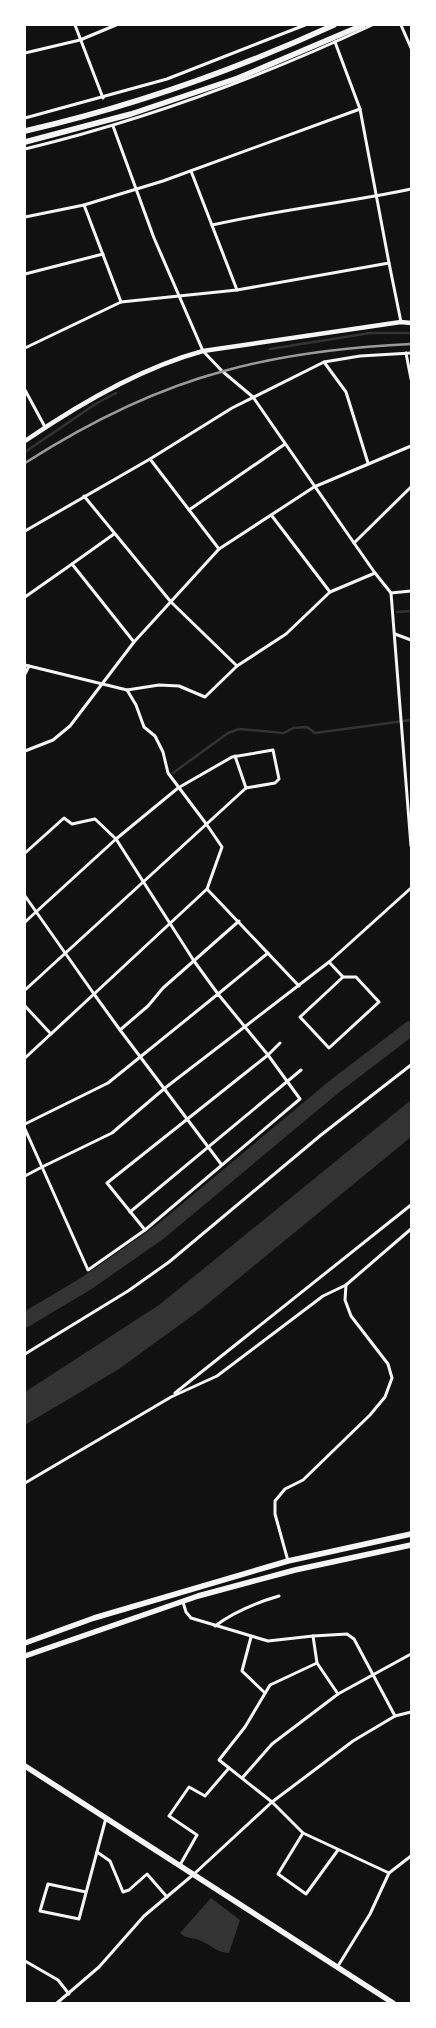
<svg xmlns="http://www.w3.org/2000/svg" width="436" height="2028" font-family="Karla,sans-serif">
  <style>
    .water { fill: #333 }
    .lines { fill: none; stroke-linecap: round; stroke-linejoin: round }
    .stream { stroke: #333; stroke-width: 2.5 }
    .river { stroke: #333; stroke-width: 15 }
    .minor { stroke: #f5f5f5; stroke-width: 3 }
    .tertiary { stroke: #f5f5f5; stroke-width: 4.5 }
    .primary { stroke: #f5f5f5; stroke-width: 5.5 }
    .trunk { stroke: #f5f5f5; stroke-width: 5.5 }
    .rail { stroke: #9a9a9a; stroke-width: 2.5 }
  </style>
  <rect width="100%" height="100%" fill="#111"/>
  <!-- water -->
  <g class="water">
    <path d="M411 1100V1137L200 1310 119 1369 25 1425V1392L159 1305Z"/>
    <path d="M211 1898 240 1920 229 1953C217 1953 210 1944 199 1940 191 1937 187 1939 180 1933Z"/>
  </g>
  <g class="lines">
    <!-- stream -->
    <g class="stream">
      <path d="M270 349 370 333H411"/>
      <path d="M25 452 97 403 116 393"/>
      <path d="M397 612 411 611"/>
      <path d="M173 773 228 733 239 729 284 733 293 728 307 727 315 733 411 720"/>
    </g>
    <!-- river -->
    <path class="river" d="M25 1320 87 1283 160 1232 335 1086 411 1028"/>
    <!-- minor -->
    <g class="minor">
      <path d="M75 25 103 98"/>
      <path d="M401 25 411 48"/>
      <path d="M25 53 80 40 116 25"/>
      <path d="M25 118 167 79 305 25"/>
      <path d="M113 126 154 238 203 351 222 371 253 397 354 543"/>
      <path d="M25 149C145 120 261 77 372 25"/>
      <path d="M191 171 237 290"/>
      <path d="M84 205 121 302"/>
      <path d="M25 217 84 205 163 181 360 109"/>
      <path d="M212 225C278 210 345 203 411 189"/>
      <path d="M389 263 401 322"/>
      <path d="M25 274 103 254"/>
      <path d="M25 348 121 302 237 290 389 263 360 109 335 42"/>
      <path d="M406 353 411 379"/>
      <path d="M324 362 346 392 368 463"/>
      <path d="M25 390 45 427"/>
      <path d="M150 459 219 549"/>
      <path d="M84 496 171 602 237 666"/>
      <path d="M189 510 285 444"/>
      <path d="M272 516 330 592"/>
      <path d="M25 531 150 459 232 408 324 362 360 356 411 353"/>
      <path d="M114 534 72 564 134 642"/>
      <path d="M375 573 391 593 411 846"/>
      <path d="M391 593 411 591"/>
      <path d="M25 597 72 564"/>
      <path d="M395 634 411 640"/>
      <path d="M25 665 127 690"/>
      <path d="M25 674 29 666"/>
      <path d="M25 751 53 740 70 726 134 642 219 549 314 487 411 446"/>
      <path d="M25 853 64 818 72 824 95 819 116 839 194 961 218 994 268 953"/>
      <path d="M207 889 299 986"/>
      <path d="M25 896 94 994 207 889 222 847 207 825 168 773 163 752 155 736 144 727 136 705 127 690 159 685 179 686 205 697 237 666 286 634 330 592 375 573 354 543 411 487"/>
      <path d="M25 922 116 839 178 788 232 757 273 750 279 779 275 783 246 788"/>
      <path d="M329 962 343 977"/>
      <path d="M343 977H356L379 1002 329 1048 300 1017Z"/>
      <path d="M25 990 246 788 235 756"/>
      <path d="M25 1006 51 1034"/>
      <path d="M120 1030 148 1006 163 988 239 921"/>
      <path d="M25 1058 94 994 120 1030 221 1164"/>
      <path d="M25 1124 108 1083 218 994 268 1055 300 1099 145 1230 88 1270 42 1167 25 1176"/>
      <path d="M25 1129 42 1167 112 1133 165 1088 329 962 411 888"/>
      <path d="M130 1212 301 1070"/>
      <path d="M145 1230 107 1183 268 1055 280 1043"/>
      <path d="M25 1354 128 1291 169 1262 321 1135 411 1065"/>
      <path d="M175 1393 411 1205"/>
      <path d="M25 1483 171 1397 217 1376 323 1296 346 1285 411 1229"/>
      <path d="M288 1561 275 1514V1501L285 1489 303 1480 370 1415 385 1397 392 1378 388 1364 351 1316 345 1300 346 1285"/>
      <path d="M183 1602 186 1612 191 1618 268 1641 313 1636 347 1634 354 1639 395 1716"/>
      <path d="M215 1626C235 1611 255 1603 279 1596"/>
      <path d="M313 1636 317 1663 270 1685 245 1727 219 1760 272 1802 303 1833 389 1873"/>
      <path d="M251 1637 242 1671 265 1693"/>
      <path d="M317 1663 338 1694"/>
      <path d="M243 1777 272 1744 338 1694 411 1654"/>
      <path d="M303 1833 278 1874 306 1894 338 1850"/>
      <path d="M97 1852 110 1861 123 1892 129 1890 147 1874 167 1897"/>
      <path d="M180 1865 197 1835 169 1816 189 1787 205 1796 229 1768"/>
      <path d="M86 1892 48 1884 40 1911 79 1919 106 1818"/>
      <path d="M25 1961 58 1980 69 1994"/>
      <path d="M338 1966 370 1914 389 1873 411 1856"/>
      <path d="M57 2003 99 1967 144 1916 194 1874 272 1802 353 1741 395 1716 411 1712"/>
    </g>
    <!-- tertiary -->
    <path class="tertiary" d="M25 441C79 404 140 368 203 351L401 322 411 323"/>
    <!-- primary -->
    <path class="primary" d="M25 1766 393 2003"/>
    <!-- trunk -->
    <g class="trunk">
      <path d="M25 131C131 107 235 70 334 25"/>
      <path d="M25 142 131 114 238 78 363 25"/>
      <path d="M25 1643 94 1618 288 1561 411 1534"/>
      <path d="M25 1656 198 1596 295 1570 411 1545"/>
    </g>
    <!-- rail -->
    <path class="rail" d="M25 463C86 424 153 390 224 371 285 354 348 347 411 344"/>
  </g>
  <!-- border -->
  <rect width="436" height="2028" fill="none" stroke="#ffffff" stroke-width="52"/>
</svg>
